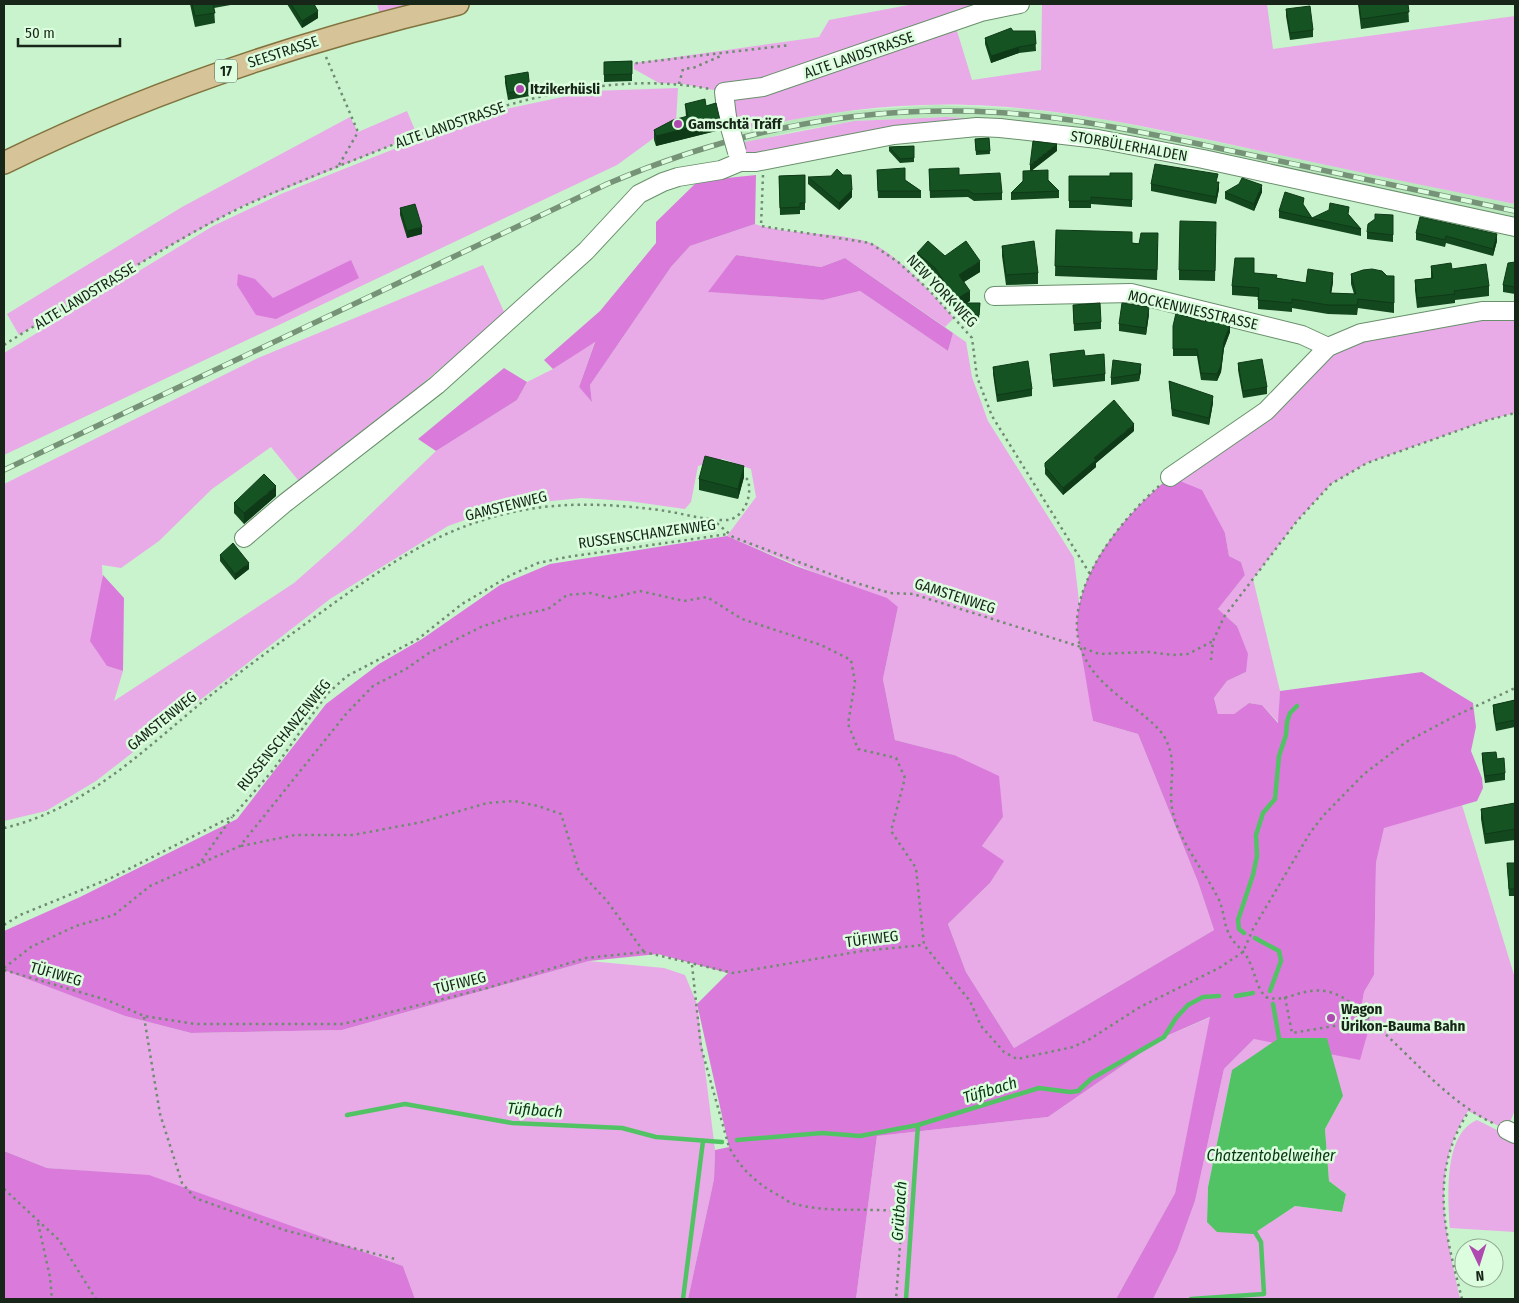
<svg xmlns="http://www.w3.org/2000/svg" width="1519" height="1303" font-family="'Fira Sans Condensed',sans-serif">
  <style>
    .built { fill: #b9e8bd }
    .green { fill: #e8abe7; fill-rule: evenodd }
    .forest { fill: #da7bdb }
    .water { fill: #52c365 }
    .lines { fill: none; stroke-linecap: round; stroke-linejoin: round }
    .stream { stroke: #52c365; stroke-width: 4.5 }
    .minor-casing { stroke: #698f6c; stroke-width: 20 }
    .major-casing { stroke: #81733f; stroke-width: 24 }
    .path { stroke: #6f8b71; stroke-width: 2.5; stroke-dasharray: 2.5 4; stroke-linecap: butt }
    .minor { stroke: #fff; stroke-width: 18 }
    .major { stroke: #d6c498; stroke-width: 21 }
    .rail-casing { stroke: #769378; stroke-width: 5.5 }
    .rail { stroke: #dcfedf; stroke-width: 4; stroke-dasharray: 11; stroke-linecap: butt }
    .minor-bridge-casing { stroke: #698f6c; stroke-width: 20; stroke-linecap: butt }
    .minor-bridge { stroke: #fff; stroke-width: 18 }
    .wall { fill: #13471d }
    .shaded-wall { fill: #0f3a18 }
    .building { fill: #165322; stroke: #0f3a18 }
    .poi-dot { fill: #ae4ab0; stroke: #dcfedf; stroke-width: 2 }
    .labels { text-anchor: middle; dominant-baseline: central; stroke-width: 5; stroke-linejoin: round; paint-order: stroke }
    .shield { fill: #dcfedf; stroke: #526754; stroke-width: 1 }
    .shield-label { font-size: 14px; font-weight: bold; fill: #172618 }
    .street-label { font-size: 15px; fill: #172618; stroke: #dcfedf }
    .poi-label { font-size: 15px; font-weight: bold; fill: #172618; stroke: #dcfedf; text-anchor: start }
    .water-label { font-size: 16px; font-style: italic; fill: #073612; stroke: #dcfedf }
  </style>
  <rect width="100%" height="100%" fill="#c9f3cc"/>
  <!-- built -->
  <path class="built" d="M935 105 1028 109 1098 118 1203 139 1515 204V219L1104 132 1025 121 946 117 854 121 790 132 739 145 735 132 806 117 850 111Z"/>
  <!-- green -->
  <g class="green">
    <path d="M377 4H457L382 21Z"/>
    <path d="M914 4H1020L954 21 972 80 1041 70 1042 4H1267L1273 49 1515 16V204C1426 186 1336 167 1247 148 1162 130 1078 111 992 106 905 100 819 112 735 132L724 92 683 84 659 83 634 69V63L819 37 829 20Z"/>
    <path d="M678 88 676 122 617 165 4 455V353L213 226 281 194 482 114 591 91Z"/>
    <path d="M407 111 417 135 239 208 161 251 19 335 7 314 182 207 350 117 358 132Z"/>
    <path d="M946 117 1025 121 1104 132 1000 128 740 162 739 145 745 142 854 121Z"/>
    <path d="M755 224C791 236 832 231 868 242 894 250 936 298 954 318L945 327 845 258 821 267 736 255 709 292 823 300 860 291 948 351 953 333 966 342 972 377 988 421 1074 558 1093 721 1138 734 1198 882 1214 930 1014 1048 966 972 948 924 990 883 1003 861 982 846 1003 817 954 755 895 740 883 679 898 607 727 536 756 497 751 469 723 459 698 466 691 502 685 509 628 501 581 498 532 503 476 516 448 526 330 599 96 781 46 811 4 821V484L258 358 483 265 505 314 302 485 271 447 212 489 159 541 121 568 102 565 107 666 123 671 114 701 294 583 354 530 436 451 517 400 527 382 553 369 595 341 579 387 592 401 590 385 671 267 690 246Z"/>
    <path d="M1515 311V413L1488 420 1367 463 1331 484 1297 521 1253 579 1280 691 1279 723 1262 705 1249 703 1234 714H1218L1214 698 1227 681 1246 672 1237 626 1218 609 1245 575 1241 562 1229 556 1225 533 1170 477 1266 411 1328 347Z"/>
    <path d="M1462 805 1515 978V1110L1507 1130 1468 1111C1429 1172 1446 1233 1460 1299H1153L1177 1251 1195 1201 1224 1069 1254 1039 1370 1021 1361 1009 1364 992 1374 975 1376 863 1384 827ZM1232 1070 1343 1096 1325 1129 1329 1181 1346 1194 1342 1212 1295 1206 1255 1232 1207 1222 1208 1187Z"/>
    <path d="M589 961 664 968 685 975 697 1004 715 1150 714 1179 688 1299H415L403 1266 149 1176 47 1168 4 1151V971H8L125 1016 191 1033 342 1030Z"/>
    <path d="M1211 1017 1175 1193 1116 1299H856L877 1136 1048 1117 1164 1037Z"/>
    <path d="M1477 1120 1515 1139V1232L1450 1228C1448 1198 1443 1134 1477 1120Z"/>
  </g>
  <!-- forest -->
  <g class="forest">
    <path d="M756 175 755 224 690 246 671 267 590 385 592 402 579 387 595 342 553 369 544 360 600 311 656 243V222L698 181Z"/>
    <path d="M736 255 821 267 845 258 953 333 948 351 860 291 823 300 708 292Z"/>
    <path d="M351 260 359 278 276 319 256 315 237 285 238 274 255 279 273 298Z"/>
    <path d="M504 368 527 382 517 400 436 451 418 439Z"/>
    <path d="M1170 477 1202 490 1225 533 1229 556 1241 562 1245 575 1218 609 1237 626 1248 654 1246 672 1227 681 1214 698 1218 714H1234L1249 703 1262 705 1278 723 1280 691 1422 672 1473 703 1476 727 1471 751 1482 778 1483 788 1477 801 1384 828 1376 863 1374 975 1364 992 1361 1009 1371 1021 1360 1060 1254 1039 1224 1069 1195 1201 1177 1251 1153 1299H1116L1175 1193 1210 1017 1164 1037 1048 1117 877 1136 856 1299H688L714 1179 715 1150 729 1147 697 1004 728 973 658 954 589 961 342 1030 191 1033 125 1016 4 970V931L80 897 237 819 326 704 379 664 422 639 500 585 550 564 727 536 796 566 887 598 898 607 883 679 895 740 954 755 999 776 1003 817 982 846 1004 861 990 883 948 924 966 972 1014 1048 1214 930 1198 882 1138 734 1093 721C1089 700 1086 678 1082 657 1081 647 1077 637 1077 626 1078 567 1127 513 1170 477Z"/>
    <path d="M103 575 124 598 123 671 107 666 90 641Z"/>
    <path d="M4 1151 47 1168 149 1175 403 1266 415 1299H4Z"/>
  </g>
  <!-- water -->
  <path class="water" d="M1279 1038H1327L1343 1096 1325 1129 1329 1181 1346 1194 1342 1212 1295 1206 1253 1234 1217 1232 1207 1222 1208 1187 1232 1070Z"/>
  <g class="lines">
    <!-- stream -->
    <g class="stream">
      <path d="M1244 933 1239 929 1238 920 1253 875 1257 856 1256 835 1263 813 1275 799 1279 756 1286 735 1287 722 1290 713 1297 706"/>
      <path d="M1255 938 1279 951 1281 961 1270 991"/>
      <path d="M1236 996 1253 993"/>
      <path d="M1273 1004 1279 1038"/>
      <path d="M347 1115 405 1104 512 1123 622 1128 656 1137 722 1142"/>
      <path d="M737 1140 822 1133 860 1136 918 1125 1039 1088 1070 1092 1078 1091 1091 1079 1164 1037 1176 1018 1188 1005 1203 997 1219 996"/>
      <path d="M683 1299 703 1141"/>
      <path d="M906 1299 918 1125"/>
      <path d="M1191 1299 1264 1294 1261 1242 1255 1232"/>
    </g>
    <defs>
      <g id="minor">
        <path d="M727 117 724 92 763 87 981 12 1020 4"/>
        <path d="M994 296 1131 293 1302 335 1328 347"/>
        <path d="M1170 477 1266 411 1328 347 1361 333 1482 311H1515"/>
        <path d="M244 538 285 503 437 385 586 251 639 194 663 182 678 177 721 170 740 162H756L894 135 977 127 1000 128 1098 139 1203 159 1515 227"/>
        <path d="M1507 1130 1515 1134"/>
      </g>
      <path id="major" d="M4 163C148 92 302 41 458 4"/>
    </defs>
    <!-- minor casing -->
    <use href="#minor" class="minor-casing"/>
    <!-- major casing -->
    <use href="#major" class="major-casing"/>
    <!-- path -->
    <g class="path">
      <path d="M326 57 358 132 339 165"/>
      <path d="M629 64 790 45"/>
      <path d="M679 84 683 69 693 68 723 55"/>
      <path d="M763 175 761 226 870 243 898 262 929 290 972 338 977 377 992 416 1090 574"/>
      <path d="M4 345C41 321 81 299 119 276 159 252 198 228 240 208 286 186 334 168 382 149 484 109 600 68 710 89"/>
      <path d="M1159 486C1122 519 1074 578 1077 630 1080 670 1113 692 1142 714 1151 722 1162 730 1167 742 1178 767 1167 789 1173 813 1181 844 1203 869 1217 896 1224 908 1223 920 1228 932 1232 943 1243 949 1248 959 1255 971 1256 988 1266 997 1289 1005 1307 980 1340 996 1355 1004 1368 1018 1381 1030 1416 1062 1451 1104 1495 1124"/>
      <path d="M712 519 733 537 846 580 890 593 913 594 1081 647 1099 654 1149 652 1173 655 1188 654 1213 641"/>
      <path d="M1211 660 1213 641 1224 617 1297 521 1331 484 1367 463 1488 420 1515 413"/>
      <path d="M4 828C82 810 141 753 201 703 238 673 277 645 316 616 368 579 418 541 480 521 542 501 596 502 659 510 682 513 706 521 729 520 746 515 752 495 748 480L741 473"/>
      <path d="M241 846 295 835H353L422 822 487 803 514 801 538 806 561 814 579 871 607 901 644 952"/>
      <path d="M198 866 232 817"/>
      <path d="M4 925 20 915 111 878 233 816 273 770 327 694 347 676 418 639 462 604 511 575 538 563 567 557 728 534"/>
      <path d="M692 965 701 1047 729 1147C741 1169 756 1183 778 1195 784 1198 789 1203 795 1204 828 1213 863 1208 896 1211L902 1219 896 1299"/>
      <path d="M4 968 31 947 76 926 114 915 150 886 240 846 346 714 373 686 406 669 429 653 481 627 510 617 548 609 567 595 590 593 610 598 640 591 684 601 707 597 742 619 821 645 851 660 855 682 848 724 858 749 896 758 905 778 891 831 916 868 924 945 970 1001 981 1026 1004 1052 1017 1059 1073 1047 1090 1039 1140 1007 1219 968 1243 952 1253 929 1310 833 1323 816 1364 774 1406 742 1455 716 1515 688"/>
      <path d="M4 970 107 1000 144 1016 195 1024H343L487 988 586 958 644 952 733 973 862 951 924 945"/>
      <path d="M1285 997 1292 1033 1370 1020"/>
      <path d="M144 1017 160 1114 182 1183 195 1198 284 1230 395 1259"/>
      <path d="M4 1189 59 1240 96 1299"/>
      <path d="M38 1223 50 1277 52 1299"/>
      <path d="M1462 1299C1445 1232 1428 1174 1469 1111"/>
    </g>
    <!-- minor -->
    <use href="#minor" class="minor"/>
    <!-- major -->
    <use href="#major" class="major"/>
    <defs>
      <path id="rail" d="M4 470 607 184C719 136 838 109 960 111 1053 112 1142 132 1232 151 1327 171 1421 191 1515 211"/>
    </defs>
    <!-- rail casing -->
    <use href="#rail" class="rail-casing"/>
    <!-- rail -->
    <use href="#rail" class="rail"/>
    <defs>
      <path id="minor-bridge" d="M727 117 737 152"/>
    </defs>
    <!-- minor-bridge casing -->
    <use href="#minor-bridge" class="minor-bridge-casing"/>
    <!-- minor-bridge -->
    <use href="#minor-bridge" class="minor-bridge"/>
  </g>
  <!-- wall -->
  <g class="wall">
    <path d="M190 4H236L214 8 215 23 195 27Z"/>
    <path d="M287 4H314L318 18 302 28Z"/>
    <path d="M1358 4H1408L1409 22 1361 29Z"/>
    <path d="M1286 9 1313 30V37L1290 40 1286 16Z"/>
    <path d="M1013 31H1035L1036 51 1019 53 991 63 985 44V38Z"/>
    <path d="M632 61V81L604 82V62Z"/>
    <path d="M505 76 530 89V96L508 100 505 83Z"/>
    <path d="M685 104 706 106 720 130 656 146 654 140V130L686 117Z"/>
    <path d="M989 138 990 154 976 155 975 139Z"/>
    <path d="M914 146V162L900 163 889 151V147Z"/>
    <path d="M1057 151 1032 170 1048 180 1059 191V198L1011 200V193L1023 181 1030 171Z"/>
    <path d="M929 169 959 175 1002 193V200L974 201 968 197 930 198Z"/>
    <path d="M877 170 905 180 921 191V198H878Z"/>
    <path d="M1132 173V207L1091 204V208H1069V176H1110Z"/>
    <path d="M805 175V210H800V214L780 215 779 176Z"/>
    <path d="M808 177 852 197 839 210 808 184Z"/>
    <path d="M1218 182 1219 189 1216 204 1151 191V184Z"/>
    <path d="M1225 192H1262L1254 211 1225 199Z"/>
    <path d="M1304 206 1312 218 1349 215 1361 229V236L1279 218V211Z"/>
    <path d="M400 208 422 234 407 238 400 215Z"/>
    <path d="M1393 215V242L1367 239V232Z"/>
    <path d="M1056 230 1132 243 1158 244 1157 280 1055 276Z"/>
    <path d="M1216 233 1215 281 1179 280V270Z"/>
    <path d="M1416 233 1497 241 1493 256 1446 243 1445 247 1416 240Z"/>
    <path d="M1002 246 1038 273V284L1006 285 1002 256Z"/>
    <path d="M917 253 945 256 980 272 964 282 970 301 967 303H980L979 319 965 318 966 304 956 310 935 278 917 264Z"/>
    <path d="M1515 262V294L1503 292V285Z"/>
    <path d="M1431 266 1452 269 1489 286V296L1455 300V303L1417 308 1415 290V280L1431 278Z"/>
    <path d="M1254 273 1277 278 1306 283 1333 282 1331 293 1354 294 1351 284V274L1394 276V313L1358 308 1357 315 1328 314 1292 308V312L1258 309V297L1232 295V286Z"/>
    <path d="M1073 305 1101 322V329L1074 331Z"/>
    <path d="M1149 314 1146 335 1119 331V324Z"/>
    <path d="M1205 322H1213L1230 332 1224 348 1221 372 1217 381 1201 380 1197 356H1173V326Z"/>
    <path d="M1050 354 1085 356 1105 374V381L1053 387Z"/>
    <path d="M1238 363 1267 387V394L1243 398 1238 370Z"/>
    <path d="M993 367 1032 389V396L997 402 993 374Z"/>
    <path d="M1141 371 1139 381 1111 385V378Z"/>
    <path d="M1169 381 1213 403 1209 425 1172 416Z"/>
    <path d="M1134 431 1096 463V467L1063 495 1045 474V463Z"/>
    <path d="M744 477 738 499 699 490V479Z"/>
    <path d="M276 496 244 524 234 513V503Z"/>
    <path d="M220 555 249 569 235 580 220 561Z"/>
    <path d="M1515 700V727L1496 731 1493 712V705Z"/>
    <path d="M1482 753 1497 759 1505 773V780L1485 783 1482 760Z"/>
    <path d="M1515 803V840L1485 844 1481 819V809Z"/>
    <path d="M1507 863H1515V896H1509Z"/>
  </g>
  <!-- shaded-wall -->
  <g class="shaded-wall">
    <path d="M318 11V18L302 28V21Z"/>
    <path d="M1019 47V53L991 63V56Z"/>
    <path d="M720 120V130L656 146V136Z"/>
    <path d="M1057 144V151L1030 172V165Z"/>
    <path d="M1219 182V189L1216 204V197Z"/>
    <path d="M1262 185V192L1254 211V204Z"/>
    <path d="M852 190V197L839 210V203Z"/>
    <path d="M422 227V234L407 238V231Z"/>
    <path d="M1497 234V241L1493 256V249Z"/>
    <path d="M980 261V272L959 285V275Z"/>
    <path d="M1333 273V282L1330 302V293Z"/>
    <path d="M970 291V301L956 310V299Z"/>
    <path d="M1149 307V314L1146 335V328Z"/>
    <path d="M1230 325V332L1224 348 1221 372 1217 381V374L1224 341Z"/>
    <path d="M1141 364V371L1139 381V374Z"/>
    <path d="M1213 396V403L1209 425V418Z"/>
    <path d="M1134 424V431L1096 463V467L1063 495V488L1094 458Z"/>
    <path d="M744 466V477L738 499V489Z"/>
    <path d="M276 486V496L244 524V513Z"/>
    <path d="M249 563V569L235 580V574Z"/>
  </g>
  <!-- building -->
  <g class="building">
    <path d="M192 4H213L215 13 195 16Z"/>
    <path d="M291 4H314L318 11 302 21Z"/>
    <path d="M1359 4H1408L1409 12 1361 19Z"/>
    <path d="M1310 6 1313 30 1290 33 1286 9Z"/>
    <path d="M1011 28 1013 31H1035L1036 44 1019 47 991 56 985 38Z"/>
    <path d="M632 61V74L604 75V62Z"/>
    <path d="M528 72 530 89 508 93 505 76Z"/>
    <path d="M705 99 706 106 716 103 720 120 656 136 654 130 673 120 688 116 685 104Z"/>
    <path d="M989 138 990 151H976L975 139Z"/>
    <path d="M1033 141 1057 144 1030 165Z"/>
    <path d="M914 146V158L900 159 889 147Z"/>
    <path d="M1155 164 1218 174 1216 182H1219L1216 197 1151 184Z"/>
    <path d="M905 168V180L921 191H878L877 170Z"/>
    <path d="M959 168V175L1000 173 1002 193 974 194 968 190 930 191 929 169Z"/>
    <path d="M837 169 843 175H851L852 190 839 203 808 177 831 176Z"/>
    <path d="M1048 170V180L1059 191 1011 193 1023 181V171Z"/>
    <path d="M1110 173H1132V200L1091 197V201H1069V176H1110Z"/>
    <path d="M805 175V203H800V207L780 208 779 176Z"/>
    <path d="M1242 178 1262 185 1254 204 1225 192 1239 184Z"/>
    <path d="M1285 192 1304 198 1303 204 1312 218 1329 210 1330 203 1349 207 1348 214 1361 229 1279 211Z"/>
    <path d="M415 204 422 227 407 231 400 208Z"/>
    <path d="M1375 214 1393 215V235L1367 232 1368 224 1375 219Z"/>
    <path d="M1420 217 1497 234 1493 249 1446 236 1445 240 1416 233Z"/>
    <path d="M1180 221 1216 222 1215 271 1179 270Z"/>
    <path d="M1056 230 1132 232V243L1139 244 1141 233H1158L1157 270 1055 266Z"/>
    <path d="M928 241 945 256 966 241 980 261 959 275 970 291 956 299 935 268 917 253Z"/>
    <path d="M1034 241 1038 273 1006 275 1002 246Z"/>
    <path d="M1235 258H1254V273L1277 275 1276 278 1306 283 1308 269 1333 273 1330 293 1356 294 1351 274 1363 270 1372 269 1382 271 1387 276H1394V303L1358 299 1357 305H1328L1292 299V303L1258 300 1259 288 1232 286Z"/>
    <path d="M1515 262V287L1503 285 1508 263Z"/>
    <path d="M1451 263 1452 269 1486 264 1489 286 1454 291 1455 294 1417 298 1415 280 1433 278 1431 266Z"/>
    <path d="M966 303H980L979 315H965Z"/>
    <path d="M1100 303 1101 322 1074 324 1073 305Z"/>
    <path d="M1122 303 1149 307 1146 328 1119 324Z"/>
    <path d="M1176 313 1205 322 1207 316 1214 317 1213 322 1230 325 1224 341 1221 365 1217 374 1201 373 1197 349H1173V326Z"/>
    <path d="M1084 350 1085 356 1104 354 1105 374 1053 380 1050 354Z"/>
    <path d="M1262 359 1267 387 1243 391 1238 363Z"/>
    <path d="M1113 360 1141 364 1139 374 1111 378Z"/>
    <path d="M1028 361 1032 389 997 395 993 367Z"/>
    <path d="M1169 381 1213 396 1209 418 1172 409Z"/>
    <path d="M1114 400 1134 424 1094 458 1096 460 1063 488 1045 467V463Z"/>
    <path d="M705 456 744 466 738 489 699 479Z"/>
    <path d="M264 474 276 486 244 513 234 503Z"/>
    <path d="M233 543 249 563 235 574 220 555Z"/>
    <path d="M1515 700V720L1496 724 1493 705Z"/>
    <path d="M1496 752 1497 759 1504 758 1505 773 1485 776 1482 753Z"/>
    <path d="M1515 803V829L1485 834 1481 809Z"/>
    <path d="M1507 863H1515V889H1509Z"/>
  </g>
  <!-- markers -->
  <g class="poi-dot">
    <circle cx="520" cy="89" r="5"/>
    <circle cx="678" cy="124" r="5"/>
    <circle cx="1331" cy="1018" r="5"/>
  </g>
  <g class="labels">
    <!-- shield labels -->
    <rect class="shield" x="215" y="59.5" width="22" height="23" rx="4"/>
    <g class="shield-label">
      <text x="226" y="71">17</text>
    </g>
    <!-- street labels -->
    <g class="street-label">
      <text transform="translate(283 52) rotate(-18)">SEESTRASSE</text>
      <text transform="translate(859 55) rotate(-19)">ALTE LANDSTRASSE</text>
      <text transform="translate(450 125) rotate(-19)">ALTE LANDSTRASSE</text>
      <text transform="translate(1129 146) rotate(10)">STORBÜLERHALDEN</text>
      <text transform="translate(942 291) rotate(46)">NEW YORK WEG</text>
      <text transform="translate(85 296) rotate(-31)">ALTE LANDSTRASSE</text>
      <text transform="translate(1193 310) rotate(13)">MOCKENWIESSTRASSE</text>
      <text transform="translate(506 506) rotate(-14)">GAMSTENWEG</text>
      <text transform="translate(647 534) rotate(-8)">RUSSENSCHANZENWEG</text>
      <text transform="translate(955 596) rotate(18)">GAMSTENWEG</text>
      <text transform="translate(162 721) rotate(-39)">GAMSTENWEG</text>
      <text transform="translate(284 735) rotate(-51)">RUSSENSCHANZENWEG</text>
      <text transform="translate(872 939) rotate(-7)">TÜFIWEG</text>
      <text transform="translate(56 974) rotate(16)">TÜFIWEG</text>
      <text transform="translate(460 983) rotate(-14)">TÜFIWEG</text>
    </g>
    <!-- poi labels -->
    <g class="poi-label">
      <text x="530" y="89">Itzikerhüsli</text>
      <text x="688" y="124">Gamschtä Träff</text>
      <text x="1341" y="1009">Wagon<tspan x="1341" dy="17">Ürikon-Bauma Bahn</tspan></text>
    </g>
    <!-- water labels -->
    <g class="water-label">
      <text transform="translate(990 1090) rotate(-17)">Tüfibach</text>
      <text transform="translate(535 1110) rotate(4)">Tüfibach</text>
      <text x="1271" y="1155">Chatzentobelweiher</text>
      <text transform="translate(899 1211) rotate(-86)">Grütbach</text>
    </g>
  </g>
  <!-- border -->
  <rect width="1519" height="1303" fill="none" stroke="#172618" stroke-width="10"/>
  <!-- north arrow -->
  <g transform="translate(1479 1263) rotate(176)"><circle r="24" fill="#dcfedf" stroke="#8da88f"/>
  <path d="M0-4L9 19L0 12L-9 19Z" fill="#ae4ab0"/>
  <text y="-8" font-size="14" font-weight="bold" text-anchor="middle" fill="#172618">N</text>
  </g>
  <!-- scale -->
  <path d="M18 38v8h102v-8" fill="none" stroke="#172618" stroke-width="2.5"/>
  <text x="25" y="38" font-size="15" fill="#172618" stroke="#dcfedf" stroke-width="4" paint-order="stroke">50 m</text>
</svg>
